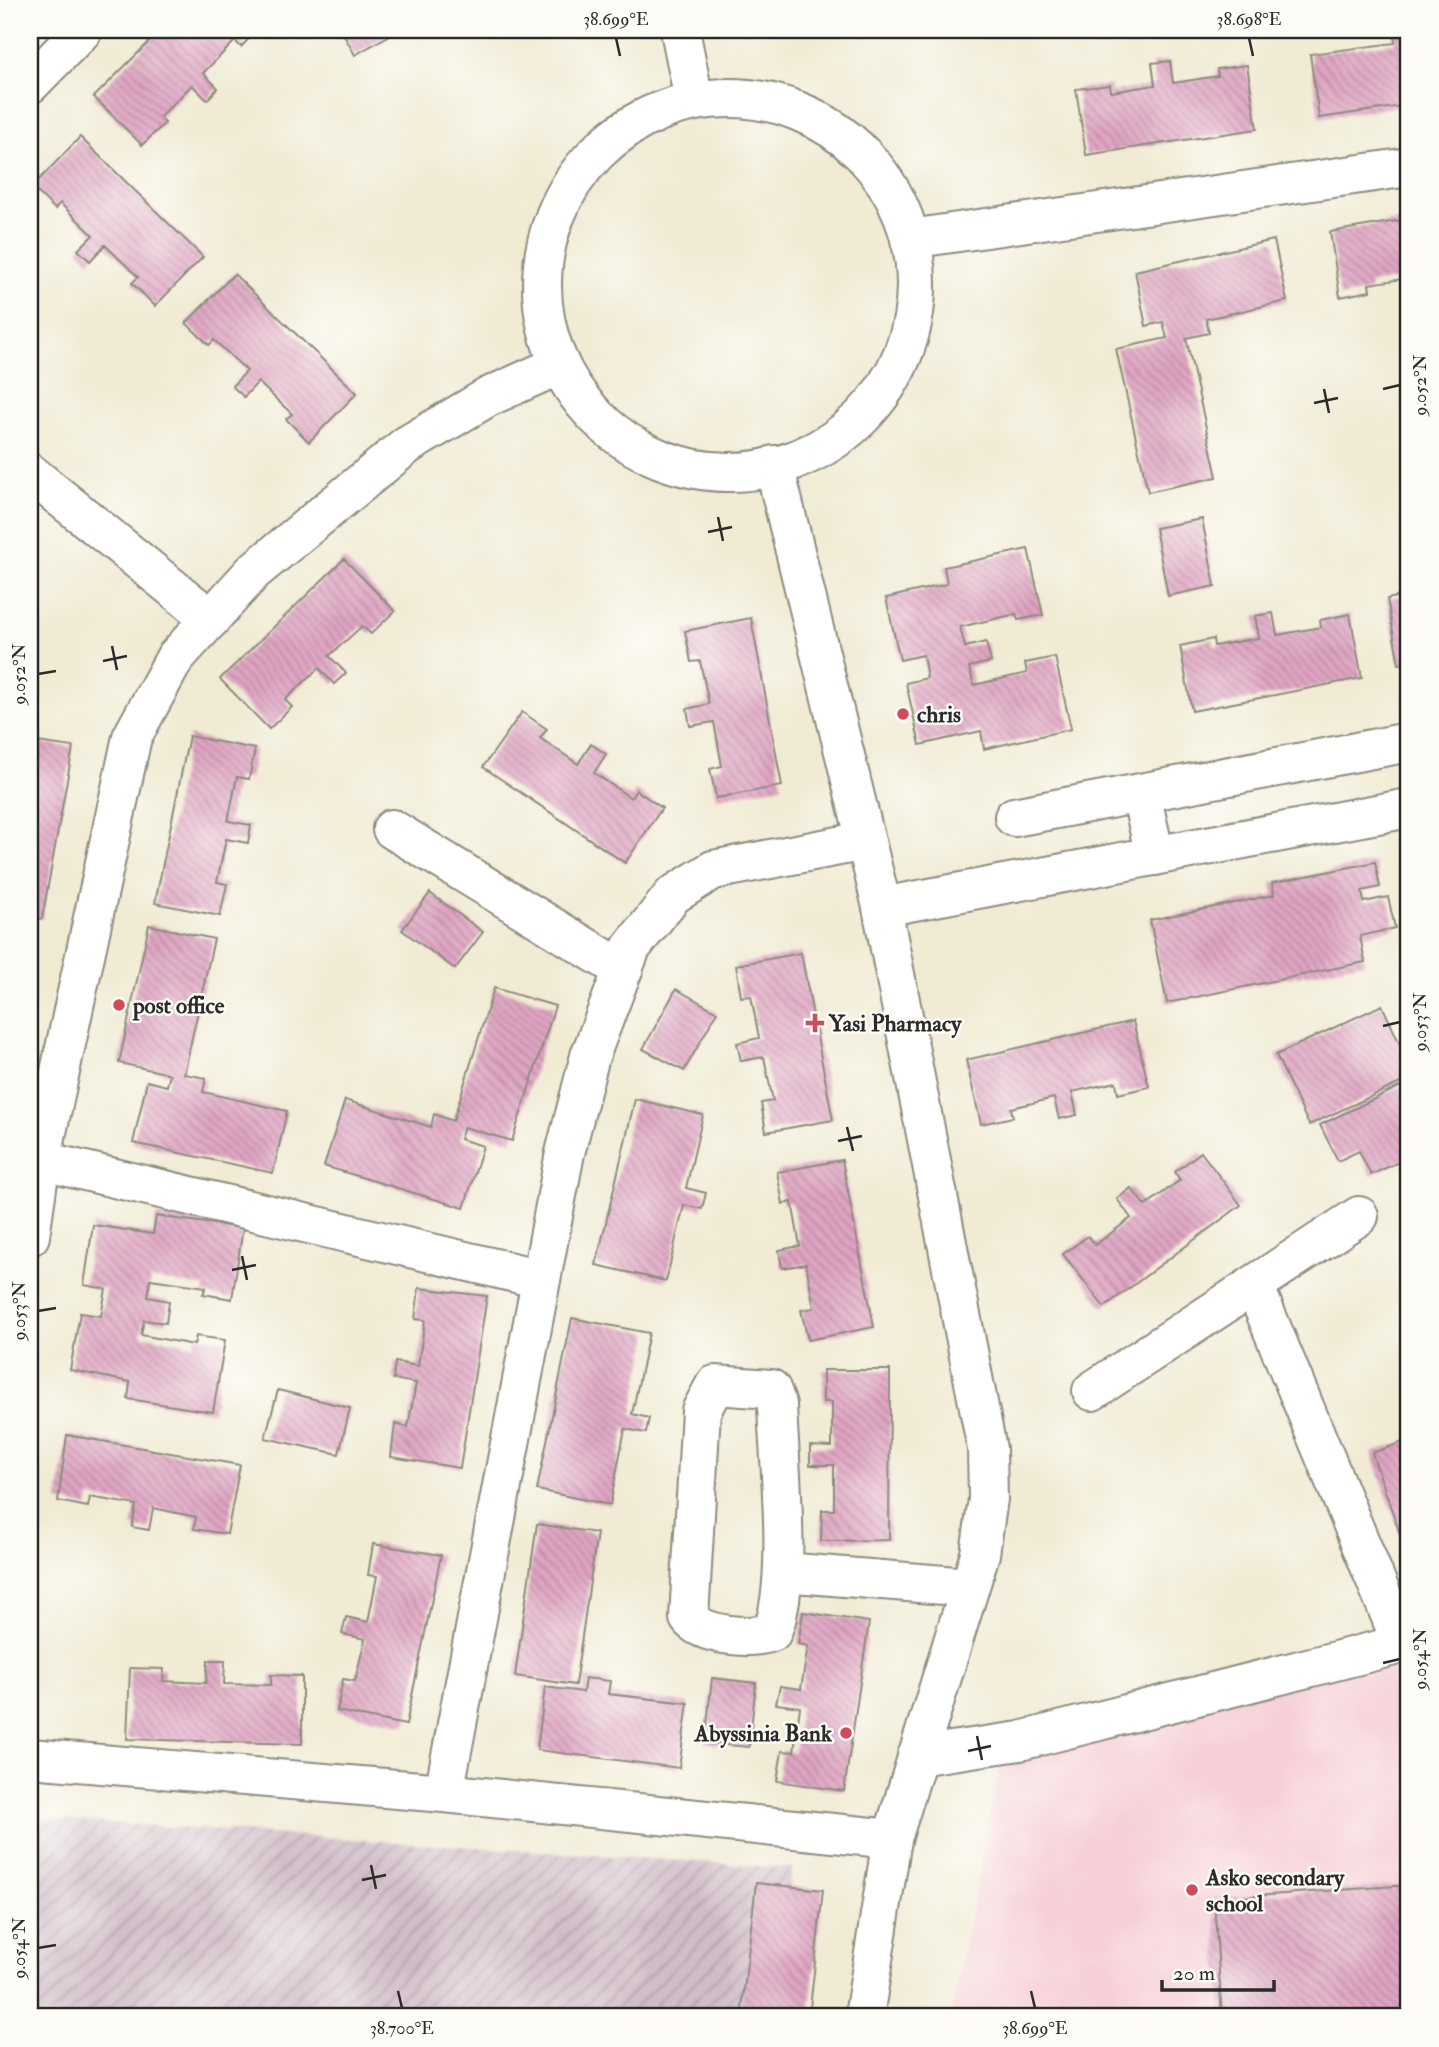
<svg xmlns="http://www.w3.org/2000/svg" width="1439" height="2047" font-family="'IM FELL Double Pica',serif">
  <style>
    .built { fill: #f6cfd7 }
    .industrial { fill: url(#industrial-furrows) }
    .building { fill: url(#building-back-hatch) }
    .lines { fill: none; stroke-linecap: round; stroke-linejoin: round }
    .minor-casing { stroke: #8e8b80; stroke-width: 42 }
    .minor { stroke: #fff; stroke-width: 38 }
    .ticks { fill: none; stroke: #2b2b2b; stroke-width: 2.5 }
    .poi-dot { fill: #d1495b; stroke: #fdfcf7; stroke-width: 2.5 }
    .labels { text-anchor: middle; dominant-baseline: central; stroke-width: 5; stroke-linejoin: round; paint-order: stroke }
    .poi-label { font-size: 23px; font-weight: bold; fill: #2b2b2b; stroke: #fdfcf7; text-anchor: start }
    .neatline { fill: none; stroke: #2b2b2b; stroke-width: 2.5 }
    .ticks-label { font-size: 18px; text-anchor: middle; fill: #2b2b2b }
  </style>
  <defs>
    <pattern id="industrial-furrows" width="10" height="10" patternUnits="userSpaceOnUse" patternTransform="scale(1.75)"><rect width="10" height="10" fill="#d1bdc9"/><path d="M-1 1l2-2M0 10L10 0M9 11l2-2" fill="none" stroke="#aa9aa3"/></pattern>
    <pattern id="building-back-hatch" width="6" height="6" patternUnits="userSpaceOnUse" patternTransform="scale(1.75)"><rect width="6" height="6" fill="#e0a5c3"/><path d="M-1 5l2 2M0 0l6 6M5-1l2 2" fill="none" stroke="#b6879f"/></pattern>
  </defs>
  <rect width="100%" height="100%" fill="#fdfcf7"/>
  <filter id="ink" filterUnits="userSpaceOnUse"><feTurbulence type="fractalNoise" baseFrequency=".0143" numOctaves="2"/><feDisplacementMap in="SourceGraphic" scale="14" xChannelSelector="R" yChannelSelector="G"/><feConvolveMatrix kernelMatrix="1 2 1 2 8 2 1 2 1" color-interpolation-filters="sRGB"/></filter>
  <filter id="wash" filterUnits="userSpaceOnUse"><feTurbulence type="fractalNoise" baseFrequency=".00686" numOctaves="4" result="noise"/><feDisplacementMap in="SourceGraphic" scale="28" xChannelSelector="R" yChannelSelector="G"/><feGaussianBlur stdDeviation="1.57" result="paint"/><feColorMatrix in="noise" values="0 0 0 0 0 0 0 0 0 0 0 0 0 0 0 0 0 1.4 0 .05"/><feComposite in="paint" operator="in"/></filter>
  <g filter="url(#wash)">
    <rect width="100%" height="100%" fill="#f1ebd4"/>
    <!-- built -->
    <path class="built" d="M1298 1649 1409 1672V2017H951L1000 1762Z"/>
    <!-- industrial -->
    <path class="industrial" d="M30 1818 792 1868 774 2017H30Z"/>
    <g id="blocks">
      <!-- building -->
      <g class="building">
        <path d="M161 30H257L241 47 235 41 203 73 218 88 207 100 192 85 160 117 165 123 142 145 94 97Z"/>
        <path d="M341 30H394L395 32 355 55Z"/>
        <path d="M1394 30H1409V105L1319 118 1310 54 1395 43Z"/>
        <path d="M1170 61 1173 83 1218 76 1217 69 1247 65 1257 129 1086 155 1076 89 1110 85 1111 92 1155 85 1152 63Z"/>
        <path d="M80 137 203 257 155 306 132 283 138 277 105 245 90 261 78 250 93 235 60 203 55 209 32 187Z"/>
        <path d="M1409 219V278L1369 284 1370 291 1340 297 1330 232Z"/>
        <path d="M1274 240 1287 301 1206 319 1209 333 1186 338 1217 477 1148 492 1116 349 1167 338 1163 322 1146 326 1135 271Z"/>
        <path d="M234 274 357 393 309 442 286 419 292 414 258 382 244 397 232 386 247 371 214 340 209 345 186 323Z"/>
        <path d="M1202 519 1215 586 1168 596 1155 528Z"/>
        <path d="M1028 549 1043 615 1018 620 1016 614 960 627 965 647 986 642 991 662 969 667 974 685 1027 673 1025 663 1055 657 1071 729 984 749 981 731 920 745 906 683 927 678 923 655 900 660 886 598 947 584 944 567Z"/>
        <path d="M344 559 395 611 371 634 362 626 329 656 346 673 334 684 319 668 285 700 292 707 269 729 220 679Z"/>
        <path d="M1409 594V662L1399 664 1387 599Z"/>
        <path d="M1273 613 1277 635 1321 627 1320 620 1350 614 1362 678 1192 711 1180 646 1213 639 1214 646 1259 638 1255 616Z"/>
        <path d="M751 618 782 786 716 798 710 769 722 766 714 722 690 726 687 709 709 704 700 661 691 662 685 631Z"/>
        <path d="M522 712 547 729 540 738 578 764 591 744 606 754 594 773 631 798 636 790 662 808 625 863 483 767Z"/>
        <path d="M189 736 255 749 249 779 237 777 228 821 251 825 248 843 226 839 217 882 227 884 220 916 155 903Z"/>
        <path d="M30 741 73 747 42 919 30 917Z"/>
        <path d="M1375 862 1380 887 1362 891 1364 902 1388 897 1395 928 1360 936 1365 962 1167 1003 1150 920 1274 895 1272 883Z"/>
        <path d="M430 893 483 932 455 969 402 930Z"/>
        <path d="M149 925 214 939 184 1074 206 1078 203 1092 287 1111 273 1173 133 1143 147 1081 167 1086 170 1074 119 1063Z"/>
        <path d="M801 953 833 1120 766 1132 761 1103 773 1101 764 1057 741 1061 737 1043 759 1038 751 996 741 997 736 965Z"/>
        <path d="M494 988 555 1006 512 1141 464 1127 460 1139 483 1146 464 1208 324 1166 345 1100 431 1127 434 1114 453 1121Z"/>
        <path d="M676 989 717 1012 684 1071 643 1049Z"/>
        <path d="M1382 1005 1409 1064V1079L1309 1125 1276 1055Z"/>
        <path d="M1133 1021 1149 1087 1118 1094 1116 1082 1072 1092 1077 1115 1059 1119 1054 1098 1011 1108 1013 1117 981 1124 966 1060Z"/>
        <path d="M1401 1086 1409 1102V1157L1371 1175 1359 1151 1338 1161 1320 1125Z"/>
        <path d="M635 1099 703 1115 686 1188 706 1193 702 1209 684 1205 666 1281 596 1265Z"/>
        <path d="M1201 1152 1241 1205 1104 1307 1063 1254 1088 1236 1095 1245 1131 1218 1117 1199 1131 1188 1145 1206 1180 1180 1175 1172Z"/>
        <path d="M842 1160 874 1327 808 1340 801 1310 814 1308 806 1264 782 1268 779 1250 800 1246 792 1202 783 1204 777 1172Z"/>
        <path d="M156 1216 243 1228 232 1299 203 1294 206 1287 150 1279 148 1297 169 1301 166 1323 144 1320 141 1335 194 1345 196 1336 225 1340 213 1412 128 1399 130 1382 70 1370 80 1313 101 1316 106 1289 84 1285 93 1225 153 1234Z"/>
        <path d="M419 1288 487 1296 460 1468 391 1457 395 1424 408 1427 416 1383 393 1379 395 1362 418 1366 425 1320 415 1319Z"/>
        <path d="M572 1318 649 1333 632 1414 649 1418 646 1433 625 1429 610 1505 537 1490Z"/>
        <path d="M823 1370H890L889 1540 821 1541 822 1510H834V1465H810V1446L832 1447V1402H823Z"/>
        <path d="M278 1390 350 1408 339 1454 265 1438Z"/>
        <path d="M67 1435 240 1465 227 1534 194 1529 196 1517 153 1508 149 1530 132 1527 136 1505 90 1497 88 1507 58 1501Z"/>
        <path d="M1409 1440V1560L1372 1453Z"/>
        <path d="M537 1524 597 1533 575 1685 515 1676Z"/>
        <path d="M373 1544 441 1555 406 1725 337 1711 343 1679 355 1681 365 1639 342 1634 346 1617 368 1622 377 1576 368 1575Z"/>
        <path d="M803 1612 869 1622 844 1791 777 1781 782 1751 794 1752 800 1707 776 1704 780 1686 801 1689 808 1646 798 1644Z"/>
        <path d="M208 1661H225L224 1684 271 1685V1675L302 1676V1744L127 1739 130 1668 164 1669 163 1681 206 1683Z"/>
        <path d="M585 1678 610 1681 608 1694 688 1703 679 1768 537 1750 545 1687 583 1692Z"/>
        <path d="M712 1678 756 1683 749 1747 705 1743Z"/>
        <path d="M756 1883 823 1890 809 2017H741Z"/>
        <path d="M1409 1885V2017H1222L1214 1899Z"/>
      </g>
    </g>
  </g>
  <g filter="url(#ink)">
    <use href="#blocks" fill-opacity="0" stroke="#8e8b80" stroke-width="2"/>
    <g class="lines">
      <defs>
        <g id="minor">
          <path d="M680 30 694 100"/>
          <path d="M30 84 83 30"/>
          <circle cx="729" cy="285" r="187"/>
          <path d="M910 239 1409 167"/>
          <path d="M774 465 882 907 987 1449 988 1499 980 1554 892 1839 864 2017"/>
          <path d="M30 473 211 619"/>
          <path d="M1141 794 1155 856"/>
          <path d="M1014 817 1409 742"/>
          <path d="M392 829 623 970"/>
          <path d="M882 907 1409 808"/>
          <path d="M30 1158 541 1279"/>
          <path d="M30 1236 41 1160 132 737 175 658 254 571 407 445 488 397 559 365"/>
          <path d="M1254 1285 1402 1644"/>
          <path d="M715 1385 771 1389 777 1405C779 1464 793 1581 772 1632 753 1640 702 1636 689 1618L701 1411Z"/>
          <path d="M1092 1391 1359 1216"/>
          <path d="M783 1572 969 1587"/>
          <path d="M917 1756 1020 1741 1402 1644 1409 1646"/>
          <path d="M30 1758 444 1793 892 1839"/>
          <path d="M444 1793 565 1153 590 1056 631 948 673 895 713 870 865 841"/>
        </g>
      </defs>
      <!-- minor casing -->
      <use href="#minor" class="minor-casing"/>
      <!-- minor -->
      <use href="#minor" class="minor"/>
    </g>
  </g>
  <!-- ticks -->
  <path class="ticks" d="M616 38 620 56M1249 38 1253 56M1324 389 1329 413M1383 389 1400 385M1314 403 1338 398M718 517 723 541M708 532 732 527M112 646 117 670M103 661 127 656M38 674 56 671M1383 1026 1400 1022M847 1127 853 1151M838 1141 862 1136M242 1256 247 1280M232 1270 256 1265M38 1311 56 1308M1383 1663 1400 1659M977 1736 982 1760M968 1751 991 1746M371 1865 376 1889M362 1880 386 1875M38 1948 56 1945M398 1991 402 2008M1031 1991 1035 2008"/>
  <!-- markers -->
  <g class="poi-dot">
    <circle cx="903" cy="714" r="7"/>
    <circle cx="119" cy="1005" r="7"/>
    <path d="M811.5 1012.5h7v7h7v7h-7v7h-7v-7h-7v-7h7z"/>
    <circle cx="846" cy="1733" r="7"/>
    <circle cx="1192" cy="1890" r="7"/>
  </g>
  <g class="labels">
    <!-- poi labels -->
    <g class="poi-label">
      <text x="917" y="714">chris</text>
      <text x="133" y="1005">post office</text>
      <text x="829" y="1023">Yasi Pharmacy</text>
      <text x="832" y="1733" text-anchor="end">Abyssinia Bank</text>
      <text x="1206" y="1877">Asko secondary<tspan x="1206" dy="26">school</tspan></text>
    </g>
  </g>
  <!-- margin -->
  <rect width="1439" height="2047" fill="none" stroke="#fdfcf7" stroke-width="77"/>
  <!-- scale -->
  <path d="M1162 1980v10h112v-10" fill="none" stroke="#2b2b2b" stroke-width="3.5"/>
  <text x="1173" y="1980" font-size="21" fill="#2b2b2b" stroke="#fdfcf7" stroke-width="5" paint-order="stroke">20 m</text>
  <rect x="38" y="38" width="1362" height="1970" class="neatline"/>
  <g class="ticks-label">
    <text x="616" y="25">38.699°E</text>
    <text x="1249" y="25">38.698°E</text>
    <text transform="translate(1420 385) rotate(-90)" y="6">9.052°N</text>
    <text transform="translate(19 674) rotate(-90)" y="6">9.052°N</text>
    <text transform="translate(1420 1022) rotate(-90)" y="6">9.053°N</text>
    <text transform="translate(19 1311) rotate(-90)" y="6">9.053°N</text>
    <text transform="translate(1420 1659) rotate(-90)" y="6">9.054°N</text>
    <text transform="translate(19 1948) rotate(-90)" y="6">9.054°N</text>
    <text x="402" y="2034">38.700°E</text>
    <text x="1035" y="2034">38.699°E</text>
  </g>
</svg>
